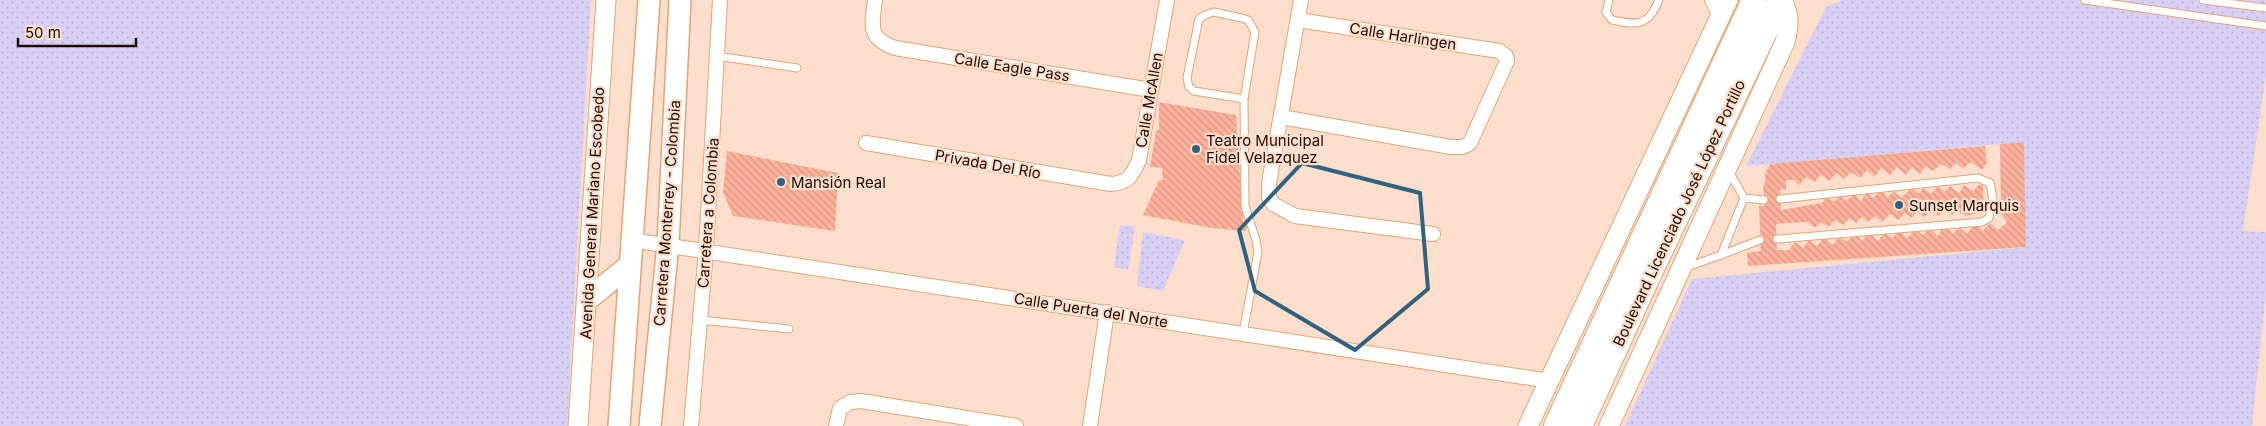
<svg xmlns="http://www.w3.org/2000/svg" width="2266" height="426" font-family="Inter,sans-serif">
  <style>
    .grass { fill: url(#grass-dots) }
    .building { fill: url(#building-back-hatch) }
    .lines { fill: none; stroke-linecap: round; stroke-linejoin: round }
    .lane-casing { stroke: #e4a373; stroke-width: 9 }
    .street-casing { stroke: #e4a373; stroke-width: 16 }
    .secondary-casing { stroke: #e4a373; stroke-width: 21 }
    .primary-casing { stroke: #e4a373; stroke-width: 24 }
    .highway-casing { stroke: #e4a373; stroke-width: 26 }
    .lane { stroke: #fff; stroke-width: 7 }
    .street { stroke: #fff; stroke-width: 14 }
    .secondary { stroke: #fff; stroke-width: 19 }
    .primary { stroke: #fff; stroke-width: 21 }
    .highway { stroke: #fff; stroke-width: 24 }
    .marked { fill: none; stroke: #2f627f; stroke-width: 4; stroke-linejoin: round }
    .poi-dot { fill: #2f627f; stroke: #fbdfcc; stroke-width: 2 }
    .labels { text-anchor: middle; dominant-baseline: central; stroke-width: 4.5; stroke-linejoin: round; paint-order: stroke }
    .street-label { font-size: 15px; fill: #210a00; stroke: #fbdfcc }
    .poi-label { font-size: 15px; fill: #210a00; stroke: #fbdfcc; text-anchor: start }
  </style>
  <defs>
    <pattern id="grass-dots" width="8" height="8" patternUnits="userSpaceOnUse" patternTransform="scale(1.25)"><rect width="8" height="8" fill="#d8cff5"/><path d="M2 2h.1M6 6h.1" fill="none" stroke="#b9b0d0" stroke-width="1.8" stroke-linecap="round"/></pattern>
    <pattern id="building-back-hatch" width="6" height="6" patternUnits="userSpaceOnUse" patternTransform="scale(1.25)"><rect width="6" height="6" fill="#fdb09a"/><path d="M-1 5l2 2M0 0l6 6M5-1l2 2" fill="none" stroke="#d99683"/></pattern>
  </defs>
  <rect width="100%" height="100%" fill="#fbdfcc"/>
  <!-- grass -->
  <g class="grass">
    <path d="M0 0H591L567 426H0Z"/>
    <path d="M1843 0H2266V75L2243 231 2266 232V291L2252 426H1625L1692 279 2026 247 2023 142 1746 166 1826 7Z"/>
    <path d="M1120 225 1135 226 1128 270 1114 267Z"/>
    <path d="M1143 232 1185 240 1163 291 1137 286Z"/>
  </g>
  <!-- building -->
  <g class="building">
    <path d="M1159 102 1236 115 1243 222 1247 223 1246 231 1212 228 1143 215 1159 180H1163L1162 168 1150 167 1156 131 1159 130Z"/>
    <path d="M2024 142 2026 247 1748 266 1747 253 1761 251 1759 206H1765L1763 187 1765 183V174L1770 164 1985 146 1987 163 1982 170 1971 162 1963 169 1956 163 1950 169 1941 164 1933 171 1926 166 1920 174 1912 167 1906 175 1897 167 1890 175 1881 168 1874 177 1867 170 1860 178 1851 172 1844 179 1837 173 1829 181 1821 174 1815 182 1806 177 1799 185 1794 180H1786V190L1780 189 1781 210 1822 203 1827 196 1834 202 1840 196 1847 201 1853 193 1861 201 1867 192 1873 198 1881 190 1888 197 1894 191 1901 198 1912 188 1919 194 1923 188 1931 194 1938 186 1945 192 1950 186 1959 193 1964 185 1974 191 1977 186 1983 184 1984 212 1966 216 1956 210 1952 215 1945 209 1938 216 1930 211 1924 217 1917 212 1912 218 1905 213 1898 220 1890 214 1882 222 1875 216 1868 222 1862 217 1856 223 1850 218 1843 225 1835 220 1828 227 1821 222 1815 228 1807 222 1776 224 1777 250H1789L1795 242 1803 248 1809 240 1817 246 1824 237 1833 245 1839 236 1847 242 1855 233 1862 241 1869 233 1878 241 1884 233 1893 238 1899 230 1907 238 1916 229 1923 235 1929 228 1938 236 1944 226 1953 234 1959 227 1967 234 1975 223 1983 231 1990 223 1998 230 2007 222 2001 214 2000 144Z"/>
    <path d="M727 151 838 173 835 231 733 216 723 192Z"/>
  </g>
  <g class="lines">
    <defs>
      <g id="lane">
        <path d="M1609 0 1606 12 1612 20C1637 25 1648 27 1659 0"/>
        <path d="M2085 0 2266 26"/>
        <path d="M2203 0 2266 8"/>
        <path d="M717 56 797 68"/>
        <path d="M1744 198 1764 200"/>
        <path d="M1777 239 1982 222 1989 218 1993 199 1990 183 1978 178 1780 199"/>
        <path d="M1721 255 1760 240"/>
        <path d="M1684 268 1721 255 1744 198 1729 171"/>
        <path d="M700 320 789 329"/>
        <path d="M1243 333 1258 252 1256 240 1245 206 1244 99 1255 32 1248 20 1242 18 1214 12 1205 15 1199 19 1187 78 1189 87 1194 91 1244 99"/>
      </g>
      <g id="street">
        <path d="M875 0C872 26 867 38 895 48L1151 90"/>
        <path d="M1301 0 1269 183V197L1273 204 1295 216 1433 234"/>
        <path d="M1712 0 1720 16"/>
        <path d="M1281 117 1451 147H1463L1470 143 1507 61 1506 56 1499 51 1298 20"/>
        <path d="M866 143 1111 184C1128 183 1132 176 1139 160L1167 0"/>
        <path d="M631 240 1550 381"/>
        <path d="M691 426 706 250 720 0"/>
        <path d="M836 426 840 408 850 402 861 401 1016 426"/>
        <path d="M1090 426 1107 312"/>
      </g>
      <g id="secondary">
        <path d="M578 426 606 0"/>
        <path d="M1528 426 1728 0"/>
        <path d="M1609 426 1785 42C1789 26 1790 15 1782 0"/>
      </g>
      <g id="primary">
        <path d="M588 299 630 265"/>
        <path d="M619 426 649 0"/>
        <path d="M650 426 668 244 680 0"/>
      </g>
      <g id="highway">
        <path d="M1556 426 1754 0"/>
        <path d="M1580 426 1647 279 1780 0"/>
      </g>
    </defs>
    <!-- lane casing -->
    <use href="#lane" class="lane-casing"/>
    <!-- street casing -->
    <use href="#street" class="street-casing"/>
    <!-- secondary casing -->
    <use href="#secondary" class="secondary-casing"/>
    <!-- primary casing -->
    <use href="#primary" class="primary-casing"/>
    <!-- highway casing -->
    <use href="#highway" class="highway-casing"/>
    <!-- lane -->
    <use href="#lane" class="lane"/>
    <!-- street -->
    <use href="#street" class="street"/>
    <!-- secondary -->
    <use href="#secondary" class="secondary"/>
    <!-- primary -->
    <use href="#primary" class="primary"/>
    <!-- highway -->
    <use href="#highway" class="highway"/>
  </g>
  <!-- marked area -->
  <path class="marked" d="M1302 163 1420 193 1428 289 1355 350 1255 291 1239 230Z"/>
  <!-- markers -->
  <g class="poi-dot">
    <circle cx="1196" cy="149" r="5"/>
    <circle cx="781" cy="182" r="5"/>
    <circle cx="1899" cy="205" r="5"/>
  </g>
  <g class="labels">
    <!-- street labels -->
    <g class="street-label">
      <text transform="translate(1403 36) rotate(9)">Calle Harlingen</text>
      <text transform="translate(1012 67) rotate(9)">Calle Eagle Pass</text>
      <text transform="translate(1149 100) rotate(-80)">Calle McAllen</text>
      <text transform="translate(988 164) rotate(10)">Privada Del Río</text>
      <text transform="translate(592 213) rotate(-87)">Avenida General Mariano Escobedo</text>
      <text transform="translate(667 213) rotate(-86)">Carretera Monterrey - Colombia</text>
      <text transform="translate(708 213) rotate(-86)">Carretera a Colombia</text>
      <text transform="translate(1679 213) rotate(-65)">Boulevard Licenciado José López Portillo</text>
      <text transform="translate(1091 310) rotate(9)">Calle Puerta del Norte</text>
    </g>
    <!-- poi labels -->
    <g class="poi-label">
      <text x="1206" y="140">Teatro Municipal<tspan x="1206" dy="17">Fidel Velazquez</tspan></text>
      <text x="791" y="182">Mansión Real</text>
      <text x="1909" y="205">Sunset Marquis</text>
    </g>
  </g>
  <!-- scale -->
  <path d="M18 38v8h118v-8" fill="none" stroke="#210a00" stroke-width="2.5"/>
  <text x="25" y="38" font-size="15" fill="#210a00" stroke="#fbdfcc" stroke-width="4" paint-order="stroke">50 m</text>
</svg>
